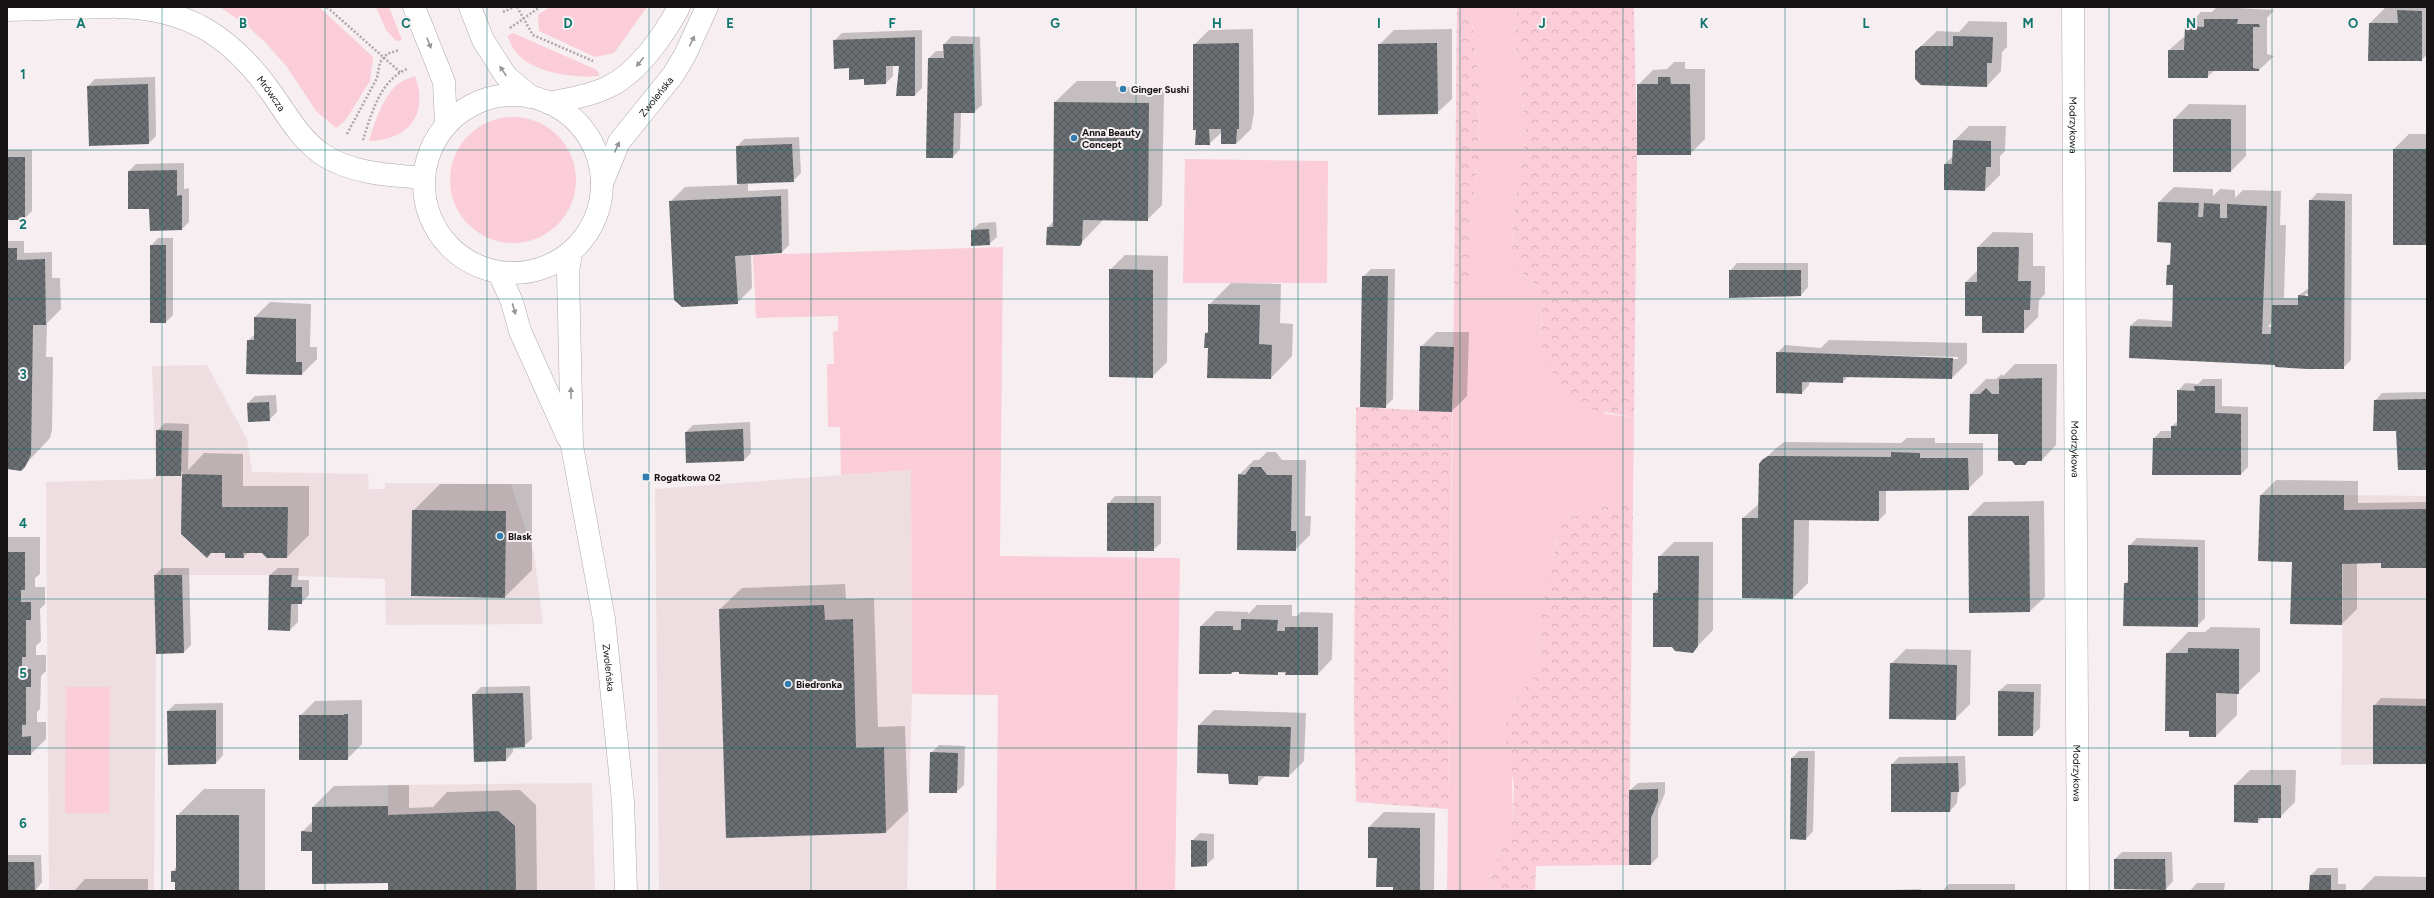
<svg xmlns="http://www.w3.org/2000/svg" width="2434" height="898" font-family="Figtree,sans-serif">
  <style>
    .built { fill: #eedee1 }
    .green { fill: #fbcdd8 }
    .forest { fill: url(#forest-crowns) }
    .shadow { fill: #0003; fill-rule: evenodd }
    .building { fill: url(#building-cross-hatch) }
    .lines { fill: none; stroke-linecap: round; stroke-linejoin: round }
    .minor-casing { stroke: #b0a8aa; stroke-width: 23 }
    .tertiary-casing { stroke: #b0a8aa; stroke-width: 23 }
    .path { stroke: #ada7a8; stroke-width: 2.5; stroke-dasharray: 2 2; stroke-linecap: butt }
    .minor { stroke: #fff; stroke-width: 22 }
    .tertiary { stroke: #fff; stroke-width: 22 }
    .oneway { fill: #969595 }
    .grid { fill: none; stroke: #0f766e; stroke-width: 1; stroke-opacity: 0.55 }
    .poi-dot { fill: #307eb0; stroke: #f6eef0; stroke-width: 1.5 }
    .labels { text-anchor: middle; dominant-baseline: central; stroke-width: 4; stroke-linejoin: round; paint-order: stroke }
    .poi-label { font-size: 10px; font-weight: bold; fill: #151313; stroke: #f6eef0; text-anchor: start }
    .street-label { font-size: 10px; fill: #151313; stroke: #f6eef0 }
    .grid-label { font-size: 13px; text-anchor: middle; font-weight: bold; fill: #0f766e; stroke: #f6eef0; stroke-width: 4; stroke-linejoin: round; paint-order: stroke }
  </style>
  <defs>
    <pattern id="forest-crowns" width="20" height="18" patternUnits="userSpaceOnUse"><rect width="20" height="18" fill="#fbcdd8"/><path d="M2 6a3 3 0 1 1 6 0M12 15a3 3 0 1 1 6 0" fill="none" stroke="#d6afb8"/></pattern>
    <pattern id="building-cross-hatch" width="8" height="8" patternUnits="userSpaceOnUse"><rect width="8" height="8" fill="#696e72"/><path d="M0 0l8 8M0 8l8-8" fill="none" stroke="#55595c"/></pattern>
  </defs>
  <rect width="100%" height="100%" fill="#f6eef0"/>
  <!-- built -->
  <g class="built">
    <path d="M207 365 247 439 252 472 368 474 369 489H385V483L511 484 534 554 543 624 386 625 385 579 269 575H154L156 654 154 891H49L46 482 153 479 156 476 152 366Z"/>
    <path d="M911 470 912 694 907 891H659L655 489Z"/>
    <path d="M2344 495 2427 496V764L2341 765Z"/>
    <path d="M592 783 595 891H388V785Z"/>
  </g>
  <!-- green -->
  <g class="green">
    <path d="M220 7H319L373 57 370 81 345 121 336 128 316 111 287 67 265 42 246 25Z"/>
    <path d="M376 7H389L402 40 396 41 386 30Z"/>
    <path d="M550 7H647L614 53 595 57 539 31 538 15Z"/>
    <path d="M1470 7H1517L1515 37 1526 135 1513 220 1512 253 1524 275 1541 289 1542 354 1606 414 1634 417 1633 500 1584 511 1572 517 1556 540 1546 597 1539 622 1538 673 1510 706 1513 819 1491 876 1490 891H1447L1454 298 1467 282 1471 250 1472 208 1478 160 1479 81Z"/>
    <path d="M513 33 597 70 600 76C576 78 533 74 516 52 512 48 510 41 507 36Z"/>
    <path d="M415 76C429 114 409 140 369 141 375 122 382 98 398 84 403 80 410 78 415 76Z"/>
    <circle cx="513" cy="180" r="63"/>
    <path d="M1185 159 1328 161 1327 283H1183Z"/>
    <path d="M1003 247 1000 556 1180 558 1175 891H996L998 695 912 694 911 470 841 475 840 427H828L827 364H834L833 332 838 331V316L756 318 753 255Z"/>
    <path d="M66 687H110L109 813H65Z"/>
  </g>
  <!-- forest -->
  <g class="forest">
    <path d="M1457 7H1470L1479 81 1478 160 1472 208 1471 266 1467 282 1454 298Z"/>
    <path d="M1517 7H1634L1637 155 1634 417 1593 410 1566 390 1556 379 1542 354 1541 289 1524 275 1516 263 1512 253 1513 220 1526 135 1515 37Z"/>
    <path d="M1356 407 1452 412 1448 809 1356 802 1354 711Z"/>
    <path d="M1633 500 1629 865 1536 866 1535 891H1490L1491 876 1513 819 1514 786 1505 735 1507 717 1510 706 1538 673 1539 622 1559 529 1572 517 1584 511Z"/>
  </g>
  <!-- shadow -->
  <g class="shadow">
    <path d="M2217 7 2274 10 2267 18V54L2274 56 2259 70H2215L2207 77 2169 50 2186 35V27L2201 12H2212Z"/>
    <path d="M2427 7V55L2421 60 2370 23 2385 8Z"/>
    <path d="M1969 21 2007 22V47L2002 52 2001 71 1987 86 1916 51 1937 31 1959 32Z"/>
    <path d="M1253 29 1254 113 1251 129 1236 144 1222 132 1209 144 1194 45 1209 30Z"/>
    <path d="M1452 29V99L1437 113 1379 45 1394 30Z"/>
    <path d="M922 30V88L915 95 900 65H893V76L886 83 865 78 850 67 834 41 842 33Z"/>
    <path d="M952 36 980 37 982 105 974 112H961L960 149 953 157 929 58 936 51H944V44Z"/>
    <path d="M1674 62H1685V69H1705V139L1690 154 1638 85 1653 70 1667 69Z"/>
    <path d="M155 77 156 136 149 143 88 86 95 79Z"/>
    <path d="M1077 81H1116V87L1164 88 1162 205 1147 220H1103L1079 245 1048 227 1054 221 1055 102Z"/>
    <path d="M2189 104 2246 105V156L2231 171 2174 119Z"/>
    <path d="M1969 126H2006L2005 151 2000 156V175L1985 190 1945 164 1953 156 1954 141Z"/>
    <path d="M2409 134H2427V244L2394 149Z"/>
    <path d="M799 137 801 173 793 181 748 183V191L788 189 789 245 782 252 751 254 752 288 737 303 670 202 685 187 738 185 737 147 744 139Z"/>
    <path d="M7 150H32V211L24 219H7Z"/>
    <path d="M184 163V189L189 188V222L182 229 151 230 150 208 129 171 136 164Z"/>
    <path d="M2174 187 2213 189V196L2220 189 2235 190V198L2243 190 2281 191 2280 225H2286L2284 298H2299V295L2309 288 2310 201 2317 193 2352 194 2351 360 2343 368 2276 364 2130 326 2138 319 2173 321 2174 284 2168 265 2171 262 2172 241H2158L2159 202ZM2305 294 2313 295 2312 297 2305 296ZM2272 322V327H2268Z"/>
    <path d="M996 222 997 237 989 244 972 230 980 223Z"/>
    <path d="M1993 232 2033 233V266H2045V294L2039 300 2038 317 2023 332 1966 282 1978 270V247Z"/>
    <path d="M158 238H173V315L166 322 151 246Z"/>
    <path d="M7 241H24V253L52 252V278H60L61 309 47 323 46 357H53L52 430 50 438 20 470 7 467Z"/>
    <path d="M1125 255 1168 256 1167 362 1152 377 1110 270Z"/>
    <path d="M1737 263H1808V287L1801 295 1730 271Z"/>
    <path d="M1371 269H1395L1393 399 1385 407 1363 277Z"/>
    <path d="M1231 283 1281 284 1280 323 1293 324 1292 356 1271 378 1209 347 1206 333 1209 330V305Z"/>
    <path d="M270 302 311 304 310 347H317V359L302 374 248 341 255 334V317Z"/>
    <path d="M1436 332H1469L1467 396 1452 411 1421 347Z"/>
    <path d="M1829 340 1967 343V363L1952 378 1848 376 1843 382 1809 381V385L1802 393 1777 353 1785 345 1821 348ZM1827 354 1958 357V359L1827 356Z"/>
    <path d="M2015 364H2057L2056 445 2042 460H2029L2025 464 1999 434 1970 433 1971 394 1986 379H1996L2002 374 2003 376Z"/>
    <path d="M2203 379H2222V406L2248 407V467L2241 474 2154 438 2161 431H2172V426L2178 421V391L2185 383 2198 384Z"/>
    <path d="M2427 392V469L2375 401 2382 393Z"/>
    <path d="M276 395 277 412 269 420 248 403 255 396Z"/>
    <path d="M750 422 751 453 744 460 687 462 686 432 693 425Z"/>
    <path d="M165 423 189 424 188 470 204 453 243 454V486H309V535L287 557H267L262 552H249L243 557 182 533 183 472 180 475 157 431Z"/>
    <path d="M1907 438H1935V443H1983V474L1968 489 1886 490V513L1879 520 1809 519 1808 583 1793 598 1743 597V518L1760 503V464L1775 449 1784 442 1901 443Z"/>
    <path d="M1267 452H1276L1282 460H1306L1305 516H1311L1310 535 1295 550 1239 475 1254 460H1259Z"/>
    <path d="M2276 480 2358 481V503L2427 502V567L2382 562H2357V609L2342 624 2291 623 2293 561 2261 495Z"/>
    <path d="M440 484H532V570L505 597 413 511Z"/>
    <path d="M1115 496H1161V543L1153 550 1108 504Z"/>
    <path d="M2044 501 2045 597 2030 611 1969 517 1984 502Z"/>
    <path d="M7 537H40V574L35 578V587H45V604L40 609 41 641 36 646V655H46V671L41 676 40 709 37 712V722H46V739L31 754H7Z"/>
    <path d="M2137 538 2205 540V618L2197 626 2125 584 2129 579V546Z"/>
    <path d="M1674 542H1713V630L1692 652 1672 646H1654V593L1659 588V557Z"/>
    <path d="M162 568H189L191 645 184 652 155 575Z"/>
    <path d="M278 568H299L298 580H309V595L301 603H298V622L290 630 269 629 270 575Z"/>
    <path d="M845 584 846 599 874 598 878 727 905 726 908 811 886 832 727 837 720 609 742 588Z"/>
    <path d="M1257 605H1292V616H1297L1301 612 1333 613 1332 659 1318 674 1240 671 1231 673 1201 626 1216 611 1248 612V614Z"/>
    <path d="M2211 627 2260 628V671L2237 693V715L2216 736 2190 730 2167 654 2188 632H2205Z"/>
    <path d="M1906 649 1971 650 1970 704 1955 719 1891 664Z"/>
    <path d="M2007 684H2041L2040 728 2033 735 1999 691Z"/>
    <path d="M530 686 532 739 524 746H513V752L506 760 473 695 481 687Z"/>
    <path d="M2381 698 2427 699V763L2374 706Z"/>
    <path d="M362 700V744L347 759 300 716 315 701Z"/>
    <path d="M223 703V755L216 763 168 764V711L175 704Z"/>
    <path d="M1214 710 1306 713 1304 761 1289 776 1266 775 1257 784 1229 773 1199 725Z"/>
    <path d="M939 745 965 746 964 785 956 792 931 753Z"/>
    <path d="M1799 751H1815L1813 831 1806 839 1792 758Z"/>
    <path d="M1965 756 1966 784 1958 791 1957 803 1950 811 1892 764 1899 757Z"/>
    <path d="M2250 770H2296L2295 802 2280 817H2262L2258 822 2235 785Z"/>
    <path d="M1665 782V793L1658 810V857L1651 864 1630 790 1638 783Z"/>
    <path d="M409 785V808L433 807 447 792 520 790 536 805 537 891H390L389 880 313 850 302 832 313 821V807L334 786Z"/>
    <path d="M204 789H265V891H176V881L172 872 177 866V816Z"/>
    <path d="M1384 812 1435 813 1434 891H1394V886L1378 857 1369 827Z"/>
    <path d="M1200 833 1214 834V858L1206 865 1192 841Z"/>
    <path d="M2122 852H2172L2173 881 2166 889 2115 859Z"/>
    <path d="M7 855H41L42 882 35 891H7Z"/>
    <path d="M2318 868H2338V884H2346V891H2311V875Z"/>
    <path d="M2375 876 2427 877V891H2360Z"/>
    <path d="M85 879H148V891H74Z"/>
    <path d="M2197 883H2225L2224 891H2190Z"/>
    <path d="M1949 884H2015V891H1942Z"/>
    <path d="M1921 889V891H1892L1893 890Z"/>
  </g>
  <!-- building -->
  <g class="building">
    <path d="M2397 10 2422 11V61H2368L2369 23H2398Z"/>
    <path d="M2204 19H2238L2237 24H2259L2260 27H2253V68L2259 69V71H2208V78H2168V50H2184L2185 26 2204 27Z"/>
    <path d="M1953 36 1993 37 1992 63H1987V87L1921 85 1915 79V51L1921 46H1953Z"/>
    <path d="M915 37V96H896L899 66H886V84L864 85V79L849 80V68L834 69 833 40Z"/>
    <path d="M1239 43V129H1237L1236 144H1221V129H1209L1210 145H1195L1196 130H1193V44Z"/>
    <path d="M1437 43 1438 114 1378 115V44Z"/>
    <path d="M943 44H973L975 113H954L953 158H926L928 58H944Z"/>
    <path d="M1658 77H1670L1671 84H1690L1691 155H1637V84H1658Z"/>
    <path d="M148 84 149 144 89 146 87 86Z"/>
    <path d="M1054 102 1149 103 1148 221 1083 220 1082 243 1080 246 1046 245 1047 227H1053Z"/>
    <rect x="2173" y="119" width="58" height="53"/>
    <path d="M1953 140 1991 141V167H1986L1985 191 1944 190V164H1952Z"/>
    <path d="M792 144 794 182 737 184 736 146Z"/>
    <rect x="2393" y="149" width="34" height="96"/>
    <rect x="7" y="157" width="18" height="63"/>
    <path d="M177 170V196L182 195V230L150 231 149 209H128V171Z"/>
    <path d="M781 196 782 253 735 256 738 304 682 307 674 300 669 201Z"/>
    <path d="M2309 200 2345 201 2344 369H2307L2275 367V365L2129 358 2130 326 2172 327 2173 285H2166L2167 265H2170L2171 243 2157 242 2158 202 2199 203 2198 217H2203L2204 203 2220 204V218H2227V204L2267 206 2262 334H2271L2272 305H2298V295L2308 296Z"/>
    <path d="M989 229 990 245 971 246V230Z"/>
    <rect x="150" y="245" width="16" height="78"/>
    <path d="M1977 247H2019L2018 281H2031L2030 310H2024V333H1982V316H1965V282H1977Z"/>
    <path d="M7 248H17V260L45 259 46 325H33L31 455 25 467 21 471 7 469Z"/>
    <path d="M1109 269 1153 270V378L1109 377Z"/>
    <path d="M1729 270H1801V296L1729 298Z"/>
    <path d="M1362 276H1388L1386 408 1360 407Z"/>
    <path d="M1208 304 1260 305 1259 344 1272 345 1271 379 1207 378 1208 348H1204L1205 333H1208Z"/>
    <path d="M254 317 296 319V362H302V375L246 374 247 340H254Z"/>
    <path d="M1420 346 1454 347 1452 412 1419 411Z"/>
    <path d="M1776 352 1953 358 1952 379 1843 377V383L1802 382V394L1776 393Z"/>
    <path d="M2042 378V461H2028L2025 465H2015L2012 461H1998V434H1969L1970 394H1980L1986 388 1992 394H1999V379Z"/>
    <path d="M2194 386H2215V413L2241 414V475H2152L2153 438H2171V426H2177V390L2195 391Z"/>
    <path d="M2427 399V470H2398L2396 431H2373L2374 400Z"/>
    <path d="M269 402 270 421 248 422 247 403Z"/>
    <path d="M743 429 744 461 686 463 685 432Z"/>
    <path d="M156 430 182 431 181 476H156Z"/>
    <path d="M1891 452 1920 453V458H1968L1969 490 1879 491V521L1794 520 1793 599 1742 598V518H1758L1759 464 1762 460 1768 456 1891 457Z"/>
    <path d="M1251 467H1261L1267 475H1292L1291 531H1296V551L1237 550 1238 474 1245 475Z"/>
    <path d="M182 474 222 475V507H288L287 558H267L262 553H243L244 558H225V553H211L207 558 181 534Z"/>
    <path d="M2260 495H2344V510L2427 509V568H2381V563L2342 564V625L2290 624 2292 562 2258 561Z"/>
    <rect x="1107" y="503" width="47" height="48"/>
    <path d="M412 510 506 511 505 598 411 596Z"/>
    <path d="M1968 516H2029L2030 612 1969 613Z"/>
    <path d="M2128 545 2198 547V627L2123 626 2124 583H2128Z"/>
    <path d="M7 552H25V590H21V602H31V620H26V657H22V669H31V687H26V725H22V737L31 736V755H7Z"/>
    <path d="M1658 556H1699L1698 646 1693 653 1675 651 1672 647H1653V593H1658Z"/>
    <path d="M154 575H182L184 653 156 654Z"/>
    <path d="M269 575H292L291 587H302V604H291L290 631 268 630Z"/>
    <path d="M824 605 825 620 853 619 856 748 884 747 886 833 726 838 719 609Z"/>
    <path d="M1241 619 1278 620 1277 631H1285V627H1318V675H1285L1286 672H1278V675L1239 674V672H1232L1231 674H1199L1200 626H1233V630H1241Z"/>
    <path d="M2188 648 2239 649V694L2216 693V737H2189V731H2165L2166 653H2188Z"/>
    <path d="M1890 663 1957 665 1956 720 1889 719Z"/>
    <path d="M1998 691 2034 692 2033 736H1998Z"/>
    <path d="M523 693 525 747 506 748V761L474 762 472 694Z"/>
    <path d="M2373 705 2427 706V764H2373Z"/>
    <path d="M216 710V764L168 765 167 711Z"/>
    <path d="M344 714H348V760H299V715H344Z"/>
    <path d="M1198 725 1291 727 1289 777 1258 776V785L1229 784 1228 774 1197 773Z"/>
    <path d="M930 752 958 753 957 793H929Z"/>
    <path d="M1791 758H1808L1806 840 1790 839Z"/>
    <path d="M1958 763 1959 792H1951L1950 812H1891V764Z"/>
    <path d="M2234 785H2281V818H2258V823L2234 822Z"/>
    <path d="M1658 789V801L1651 818V865H1629V790Z"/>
    <path d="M388 806V815L498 811 515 826 516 891H388V883L312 884V851H301V831L312 832V807Z"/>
    <path d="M176 815H239V891H175V882H171V871H176Z"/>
    <path d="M1368 827 1420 828V891H1393V887H1376L1377 858H1368Z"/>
    <path d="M1191 840 1207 841V866L1191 867Z"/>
    <path d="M2114 859H2165L2166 890 2114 889Z"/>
    <path d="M7 862H34L35 891H7Z"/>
    <path d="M2310 875H2331V891L2309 890Z"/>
  </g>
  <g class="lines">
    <defs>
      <g id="minor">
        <path id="s1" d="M2073 7 2078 891"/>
      </g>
      <g id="tertiary">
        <path id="s2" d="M116 7C189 8 232 37 273 95 287 115 301 140 322 154 352 174 389 175 424 178"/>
        <path d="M414 7 444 82 446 125"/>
        <path d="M470 7 483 40 506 76 531 97"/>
        <path d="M7 10 109 7"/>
        <circle cx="513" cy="184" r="89"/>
        <path d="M549 103C568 99 590 96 608 87 638 73 664 35 679 7"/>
        <path id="s3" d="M602 183 619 142 673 75 685 55 707 7"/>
        <path id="s4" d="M571 252 568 273 572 446 604 619 623 801 626 891"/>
        <path d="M499 273 512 302 520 331 568 438"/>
      </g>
    </defs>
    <!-- minor casing -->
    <use href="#minor" class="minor-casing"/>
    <!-- tertiary casing -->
    <use href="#tertiary" class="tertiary-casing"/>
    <!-- path -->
    <g class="path">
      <path d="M327 7 400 72"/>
      <path d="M517 7 533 35 593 61"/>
      <path d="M503 12 514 7"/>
      <path d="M510 28 540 7"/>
      <path d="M347 134 377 78 380 62 387 54 399 50"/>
      <path d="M363 140C371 115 380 80 407 69"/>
    </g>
    <!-- minor -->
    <use href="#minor" class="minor"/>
    <!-- tertiary -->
    <use href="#tertiary" class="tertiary"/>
  </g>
  <!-- one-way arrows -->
  <defs><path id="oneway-solid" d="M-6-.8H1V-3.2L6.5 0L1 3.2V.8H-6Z"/></defs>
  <g class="oneway">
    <use href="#oneway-solid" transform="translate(692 41) rotate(-64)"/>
    <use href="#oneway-solid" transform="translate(429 43) rotate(68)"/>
    <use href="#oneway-solid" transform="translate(640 62) rotate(129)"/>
    <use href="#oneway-solid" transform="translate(503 71) rotate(-123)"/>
    <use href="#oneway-solid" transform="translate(617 147) rotate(-66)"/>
    <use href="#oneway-solid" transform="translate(514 309) rotate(74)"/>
    <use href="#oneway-solid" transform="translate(571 393) rotate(-91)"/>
  </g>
  <!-- grid -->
  <path class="grid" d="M162 7V891M325 7V891M487 7V891M649 7V891M811 7V891M974 7V891M1136 7V891M1298 7V891M1460 7V891M1623 7V891M1785 7V891M1947 7V891M2109 7V891M2272 7V891M7 150H2427M7 299H2427M7 449H2427M7 599H2427M7 748H2427"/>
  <!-- markers -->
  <g class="poi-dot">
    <circle cx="1123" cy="89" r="4"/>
    <circle cx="1074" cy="138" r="4"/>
    <rect x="642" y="473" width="8" height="8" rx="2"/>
    <circle cx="500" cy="536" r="4"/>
    <circle cx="788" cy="684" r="4"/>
  </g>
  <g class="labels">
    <!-- poi labels -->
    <g class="poi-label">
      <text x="1131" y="89">Ginger Sushi</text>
      <text x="1082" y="132">Anna Beauty<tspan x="1082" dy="12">Concept</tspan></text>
      <text x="654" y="477">Rogatkowa 02</text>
      <text x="508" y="536">Blask</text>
      <text x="796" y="684">Biedronka</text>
    </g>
    <!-- street labels -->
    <g class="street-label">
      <text stroke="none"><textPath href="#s2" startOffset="186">Mrówcza</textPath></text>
      <text stroke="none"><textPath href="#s3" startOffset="103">Zwoleńska</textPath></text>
      <text stroke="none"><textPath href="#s1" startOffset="118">Modrzykowa</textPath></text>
      <text stroke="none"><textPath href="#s1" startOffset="442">Modrzykowa</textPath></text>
      <text stroke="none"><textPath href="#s4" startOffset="419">Zwoleńska</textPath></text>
      <text stroke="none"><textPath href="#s1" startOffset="766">Modrzykowa</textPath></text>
    </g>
  </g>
  <g class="grid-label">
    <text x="81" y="28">A</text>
    <text x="243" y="28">B</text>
    <text x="406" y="28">C</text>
    <text x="568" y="28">D</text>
    <text x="730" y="28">E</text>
    <text x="892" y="28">F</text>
    <text x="1055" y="28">G</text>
    <text x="1217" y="28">H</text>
    <text x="1379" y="28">I</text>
    <text x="1542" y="28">J</text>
    <text x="1704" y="28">K</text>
    <text x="1866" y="28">L</text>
    <text x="2028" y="28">M</text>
    <text x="2191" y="28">N</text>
    <text x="2353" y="28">O</text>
    <text x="23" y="79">1</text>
    <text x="23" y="229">2</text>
    <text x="23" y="379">3</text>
    <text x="23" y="528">4</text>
    <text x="23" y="678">5</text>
    <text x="23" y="828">6</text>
  </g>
  <!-- border -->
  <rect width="2434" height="898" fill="none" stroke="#151313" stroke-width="16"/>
</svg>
